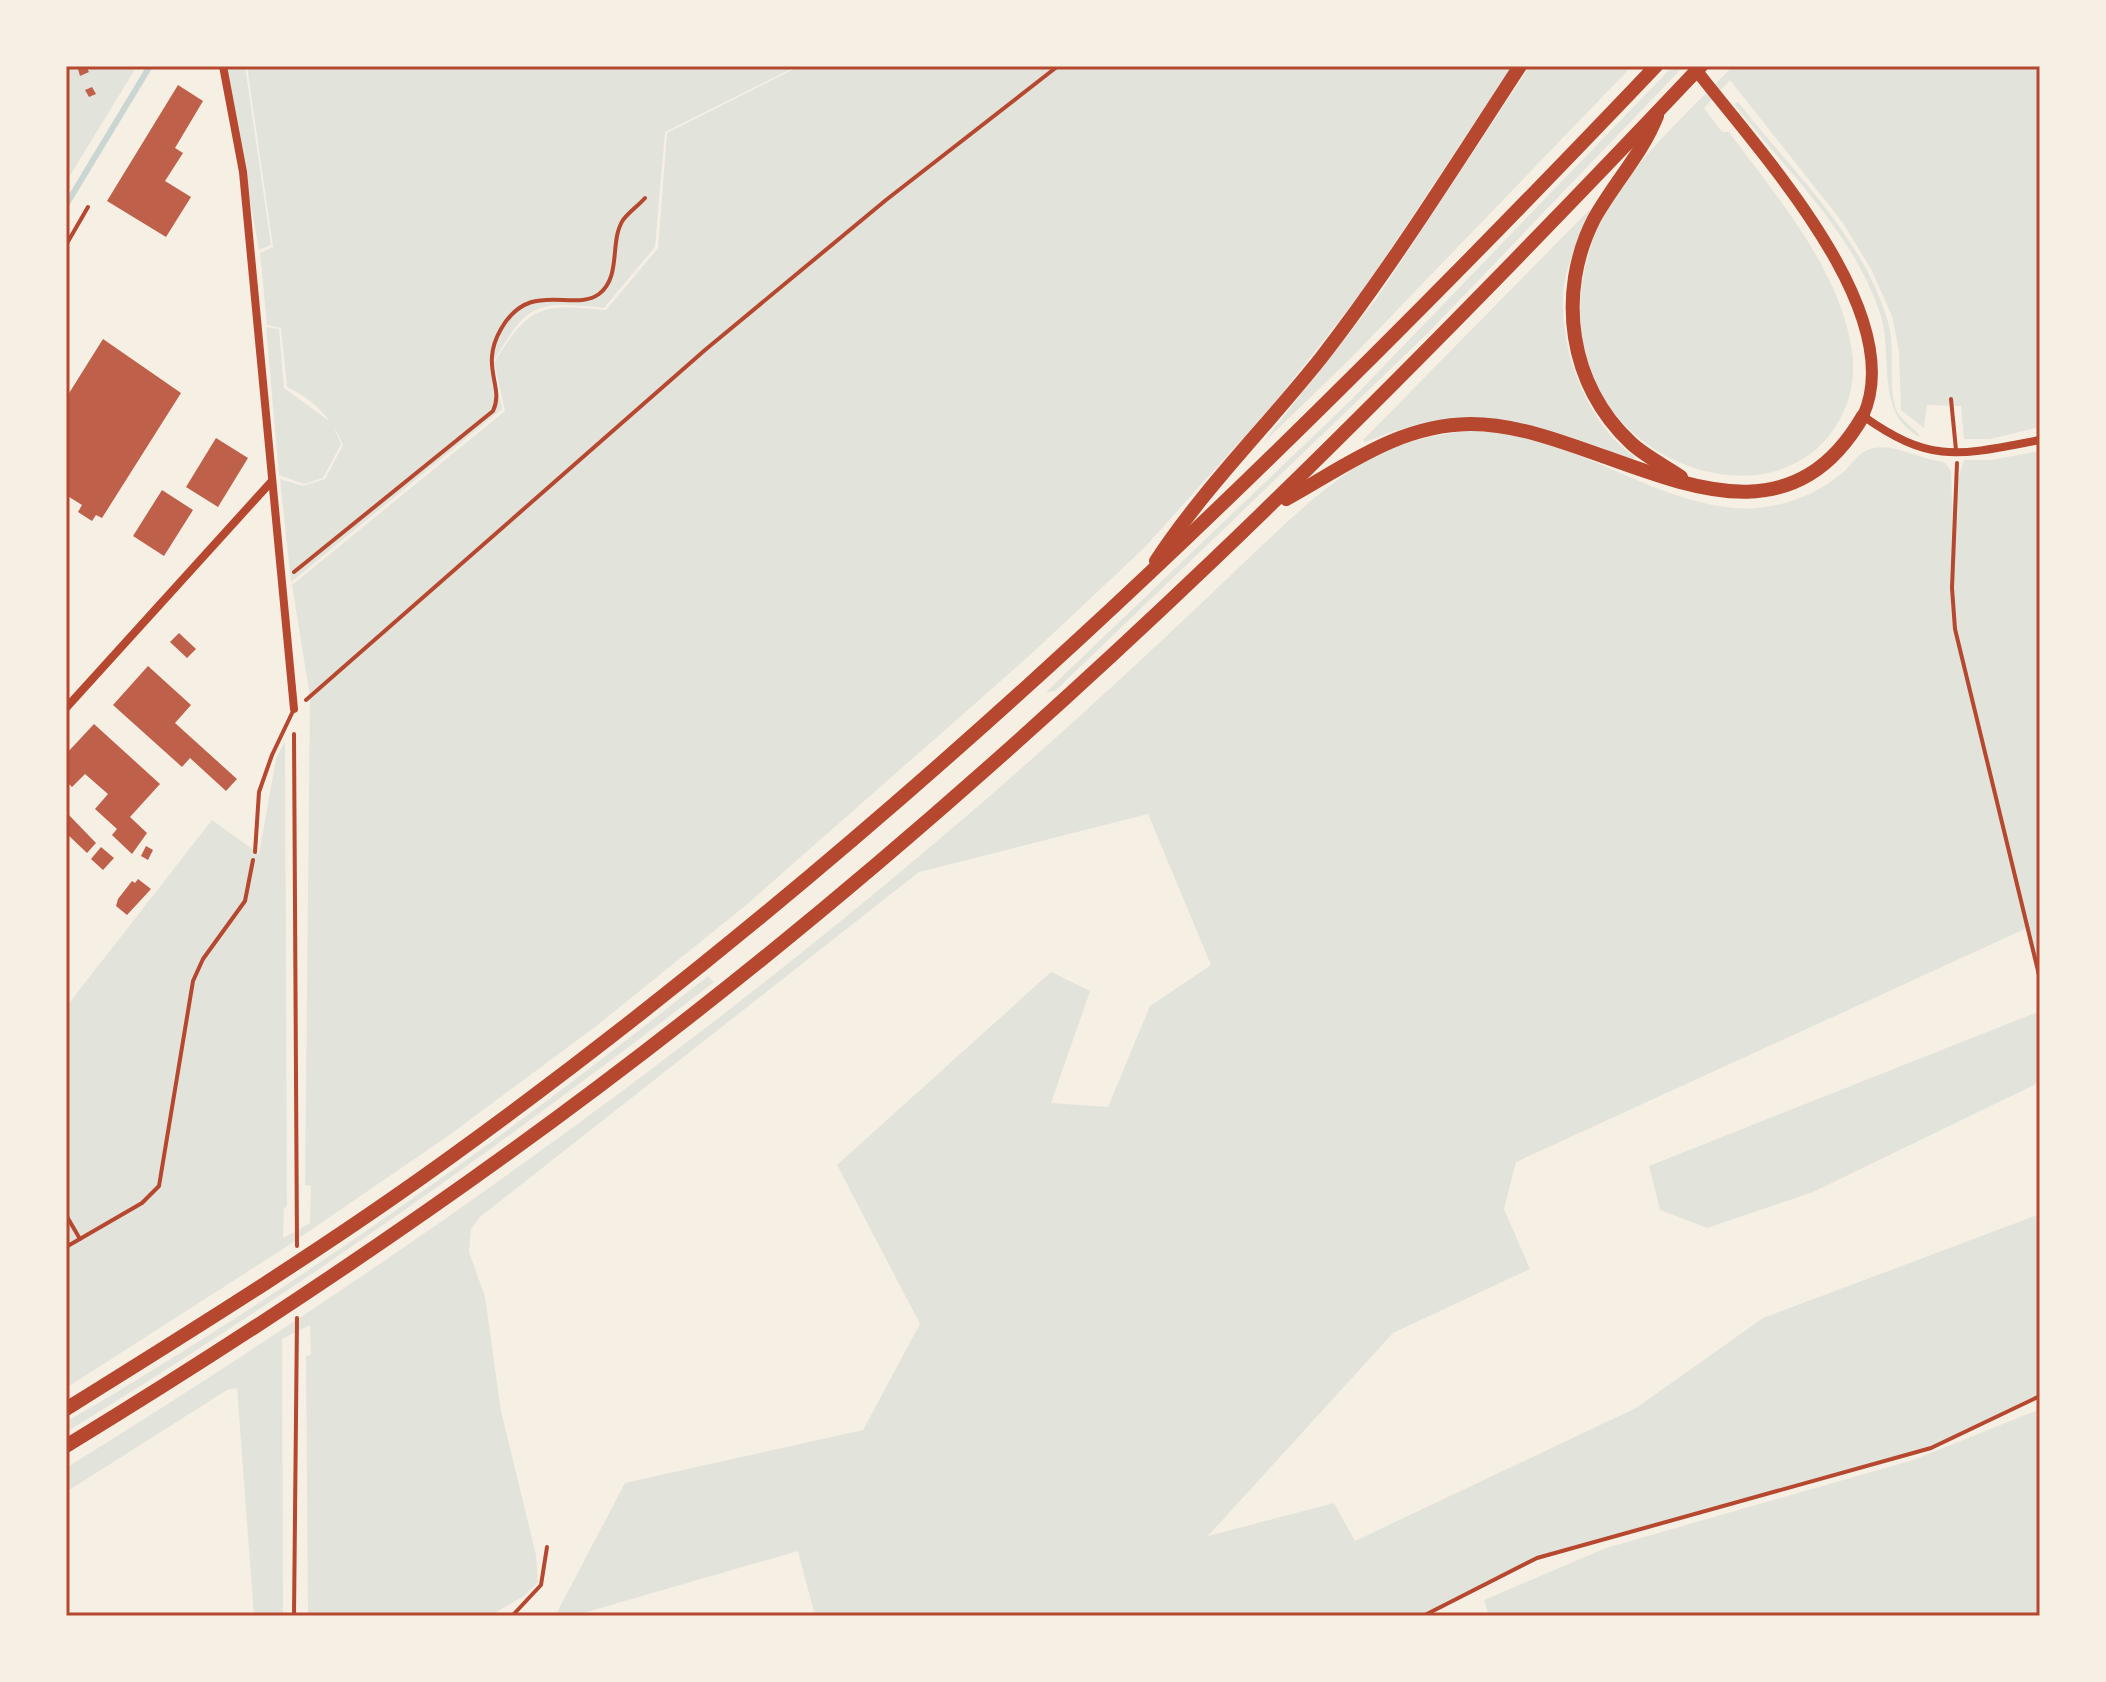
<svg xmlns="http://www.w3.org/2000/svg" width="2106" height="1682" font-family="'Nunito Sans',sans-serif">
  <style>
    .green { fill: #e2e4dc }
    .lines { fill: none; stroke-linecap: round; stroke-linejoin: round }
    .stream { stroke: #c9d6d2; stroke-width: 6 }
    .building { fill: #bf614a }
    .path { stroke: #b5482f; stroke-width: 4 }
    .service { stroke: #b5482f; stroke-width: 4 }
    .minor { stroke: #b5482f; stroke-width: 8 }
    .secondary { stroke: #b5482f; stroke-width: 12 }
    .trunk { stroke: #b5482f; stroke-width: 14 }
    .neatline { fill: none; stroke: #b5482f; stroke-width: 3 }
  </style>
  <rect width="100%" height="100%" fill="#f6efe4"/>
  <!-- green -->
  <g class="green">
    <path d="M66 66H137L66 182Z"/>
    <path d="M226 66H245L271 245 259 250Z"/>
    <path d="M247 66H797L665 132 655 247 604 308C535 301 528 302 492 364L502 409 291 582 280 479 303 486 325 479 343 445C331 417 314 400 287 387L281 328 267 325 260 253 273 247Z"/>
    <path d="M800 66H1512L1364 289 1271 407 1144 548 1029 656 745 906 595 1027 448 1136 283 1249 66 1388V1007L212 820 259 854 276 759 285 741 287 1207 284 1208 283 1238 310 1223 311 1186 305 1185 310 697 292 585 505 411 494 363C530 304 540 304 606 310L658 248 667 133Z"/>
    <path d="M1530 66H1632L1350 359 1263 443 1377 298Z"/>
    <path d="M1673 66H1684L1427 334 1055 691 1046 692 1351 400Z"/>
    <path d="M1733 66H2040V427L1990 439H1964L1961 406 1927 405 1924 428 1901 410 1899 351 1892 316 1871 269 1843 223 1730 80 1704 108 1722 132H1729C1776 196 1840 269 1852 351 1856 377 1850 404 1836 426 1780 512 1649 476 1603 397 1573 345 1574 282 1598 228 1626 166 1687 114 1733 66Z"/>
    <path d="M1738 102C1791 170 1863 236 1888 322 1896 350 1888 381 1895 406 1898 420 1917 428 1920 437 1873 413 1895 354 1879 310 1851 230 1785 169 1734 104Z"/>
    <path d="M1590 209C1580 237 1564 266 1563 298 1561 354 1588 425 1635 457L1633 460C1536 421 1465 400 1365 442L1363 440Z"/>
    <path d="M266 327 279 329 284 388 332 423 341 444 323 478 304 484 279 475Z"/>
    <path d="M1473 431C1506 433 1537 439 1568 451 1621 471 1676 503 1734 508 1772 511 1813 498 1841 474 1852 465 1859 450 1874 448 1896 444 1921 460 1944 462L1951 471 1953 532 1958 479 1964 460H1991L2040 451V979L2027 928 1516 1162 1504 1209 1530 1269 1393 1333 1208 1536 1334 1503 1355 1541 1636 1408 1763 1318 2040 1214V1396L1931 1448 1537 1558 1423 1616H815L798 1551 573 1616H555L625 1483 863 1430 920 1324 837 1165 1051 972 1090 991 1051 1103 1108 1107 1150 1006 1211 965 1148 814 919 872 480 1217 471 1229 469 1252 485 1297 501 1411 536 1555 538 1582 524 1596 490 1616H308L306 1356 311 1355 310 1325 282 1339 283 1616H254L237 1388 227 1390 66 1492V1468C456 1226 824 958 1159 643 1191 613 1223 583 1255 552 1322 489 1376 436 1473 431Z"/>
    <path d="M708 976 714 982C505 1143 291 1295 66 1432V1422C291 1291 505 1138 708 976Z"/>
    <path d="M2040 1011V1082L1813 1192 1707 1228 1660 1210 1649 1166Z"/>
    <path d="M2040 1409V1616H1489L1484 1600 1606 1548 1913 1460Z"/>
  </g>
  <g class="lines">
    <!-- stream -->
    <path class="stream" d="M66 205 150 66"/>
  </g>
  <!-- building -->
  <g class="building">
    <path d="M86 66 89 72 80 76 78 69Z"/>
    <path d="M178 85 203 101 175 148 183 153 165 181 191 197 166 237 107 201Z"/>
    <path d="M92 87 96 94 89 97 85 90Z"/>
    <path d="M103 339 181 393 102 518 96 515 92 521 78 512 82 505 66 495V398Z"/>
    <path d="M216 438 248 458 218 507 186 487Z"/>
    <path d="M162 490 193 510 164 556 133 536Z"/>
    <path d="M179 633 196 649 187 658 170 642Z"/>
    <path d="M148 666 191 705 175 723 237 779 226 791 190 758 182 767 113 705Z"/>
    <path d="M94 724 160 784 130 817 147 833 132 854 112 835 117 829 95 809 108 794 85 774 72 787 66 781V754Z"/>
    <path d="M66 812 96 843 87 853 66 833Z"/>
    <path d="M146 846 153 850 148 860 141 856Z"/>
    <path d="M101 847 114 858 103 870 91 859Z"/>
    <path d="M138 879 151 889 127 915 116 906 118 899 132 881 135 883Z"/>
  </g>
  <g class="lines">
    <!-- path -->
    <g class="path">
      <path d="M66 245 88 207"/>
      <path d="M1957 463 1952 588 1955 629 2040 979"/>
      <path d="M294 572 493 411C505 386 479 367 501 329 530 278 573 313 599 294 622 276 609 242 623 220 629 212 639 205 645 198"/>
      <path d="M306 700 705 350 886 200 1058 66"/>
      <path d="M294 734 297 1246"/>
      <path d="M66 1215 80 1239"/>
      <path d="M66 1247 142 1203 159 1186 193 981 203 959 245 901 253 860"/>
      <path d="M294 1616 297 1318"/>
      <path d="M512 1616 541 1585 547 1547"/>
      <path d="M1423 1616 1537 1558 1931 1448 2040 1396"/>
    </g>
    <!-- service -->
    <g class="service">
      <path d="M1951 399 1956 450"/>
      <path d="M255 852 259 792 272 755 294 709"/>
    </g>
    <!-- minor -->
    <g class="minor">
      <path d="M223 66 243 172 294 709"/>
      <path d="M1863 416C1932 465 1960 455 2040 440"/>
      <path d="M66 708 271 482"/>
    </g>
    <!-- secondary -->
    <path class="secondary" d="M1693 66C1754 146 1911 311 1863 416"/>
    <!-- trunk -->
    <g class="trunk">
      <path d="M1657 116C1642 154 1614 183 1594 219 1556 293 1569 386 1631 443 1645 456 1665 466 1681 477"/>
      <path d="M1286 499C1346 466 1398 425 1470 424 1602 423 1767 582 1863 416"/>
      <path d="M1156 561C1204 488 1267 426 1321 358 1393 265 1456 164 1520 66"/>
      <path d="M66 1409C196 1328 328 1246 452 1156 893 837 1282 459 1656 66"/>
      <path d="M66 1446C281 1315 489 1174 688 1018 1054 732 1382 403 1701 66"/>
    </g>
  </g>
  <!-- border -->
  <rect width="2106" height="1682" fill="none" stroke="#f6efe4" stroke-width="136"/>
  <rect x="68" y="68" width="1970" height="1546" class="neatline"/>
</svg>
